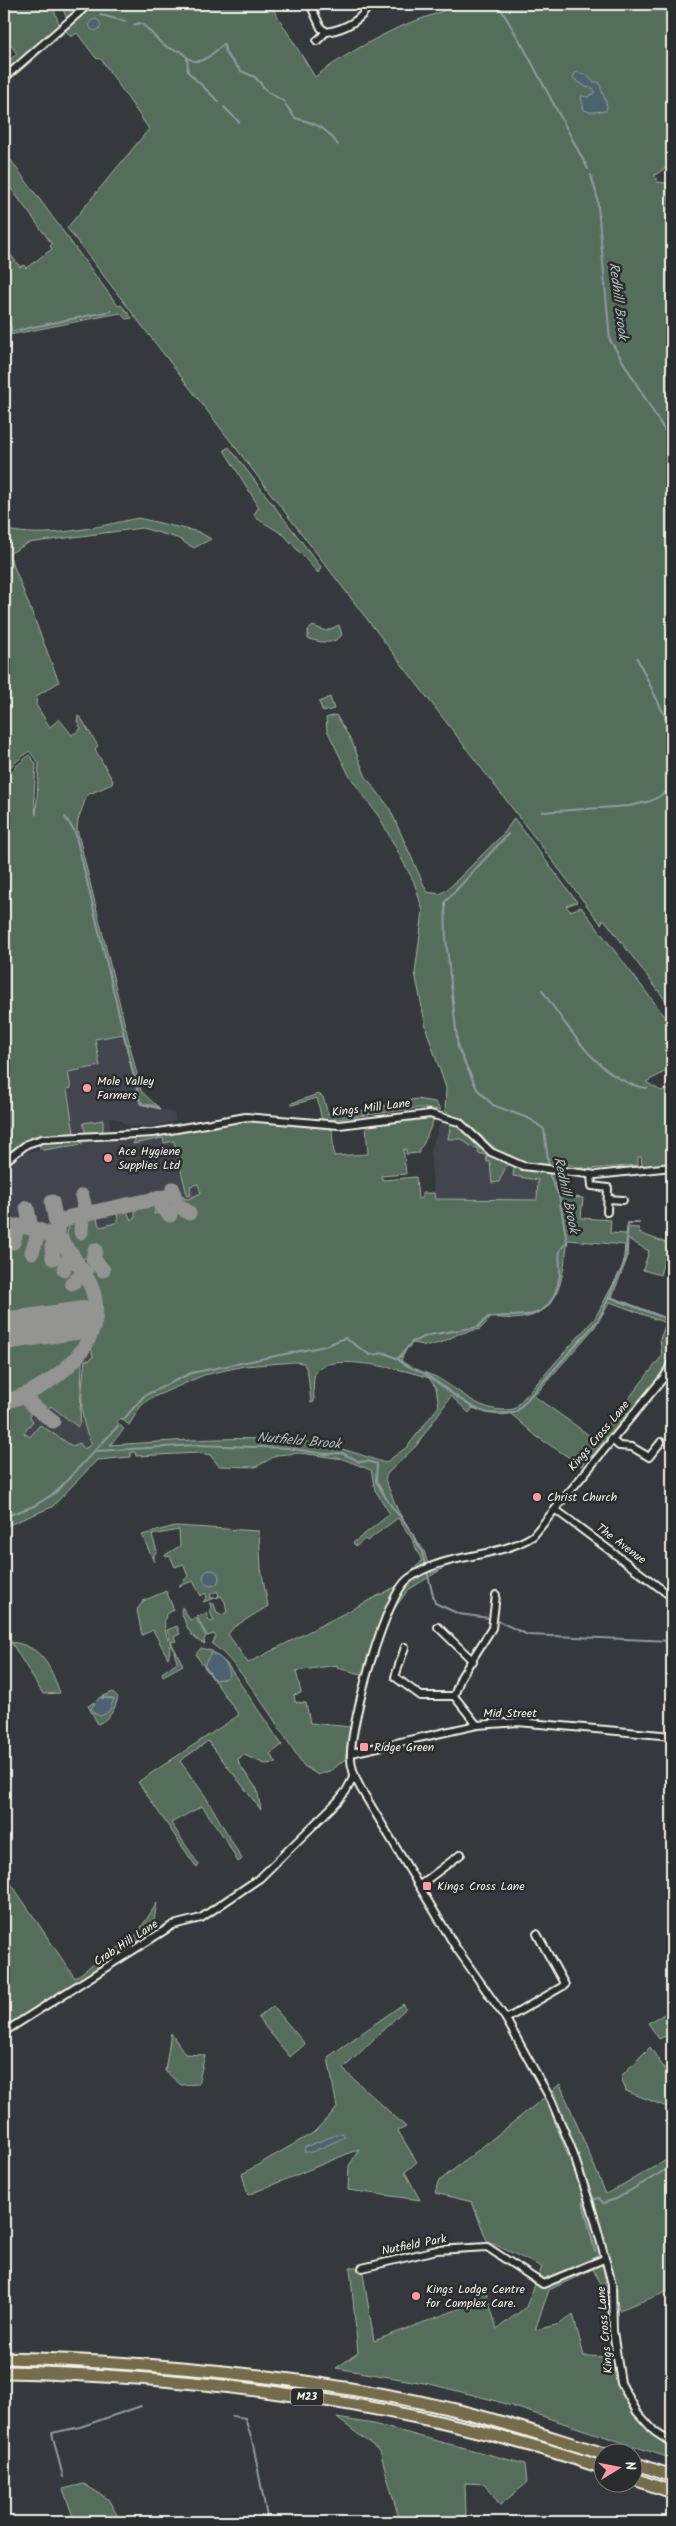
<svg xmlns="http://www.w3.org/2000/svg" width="676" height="2526" font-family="Kalam,sans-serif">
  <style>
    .built { fill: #42454d }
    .green { fill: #546e5c; stroke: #a4b0a2; fill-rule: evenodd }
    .water { fill: #4d6271; stroke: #909ba1 }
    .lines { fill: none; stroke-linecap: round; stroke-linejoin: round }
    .stream { stroke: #909ba1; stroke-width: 2 }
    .taxiway { stroke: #949492; stroke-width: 15 }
    .runway { stroke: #949492; stroke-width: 38 }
    .street-casing { stroke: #f4f1e8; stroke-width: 10 }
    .highway-casing { stroke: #f4f1e8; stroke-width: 15 }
    .street { stroke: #2a2d2e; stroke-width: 6 }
    .highway { stroke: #746c4b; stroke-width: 11 }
    .poi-dot { fill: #ff9aa2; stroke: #2a2d2e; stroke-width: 2 }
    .labels { text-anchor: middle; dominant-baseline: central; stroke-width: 5; stroke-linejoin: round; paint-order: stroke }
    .shield { fill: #2a2d2e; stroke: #b7b6b0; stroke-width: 1 }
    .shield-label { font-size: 11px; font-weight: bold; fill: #f4f1e8 }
    .poi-label { font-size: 12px; fill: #f4f1e8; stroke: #2a2d2e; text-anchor: start }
    .street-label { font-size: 12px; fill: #f4f1e8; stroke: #2a2d2e }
    .water-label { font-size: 14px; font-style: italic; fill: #b1b8b8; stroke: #2a2d2e }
  </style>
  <rect width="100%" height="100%" fill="#35383c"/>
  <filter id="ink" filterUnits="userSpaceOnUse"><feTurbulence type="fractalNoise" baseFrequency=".02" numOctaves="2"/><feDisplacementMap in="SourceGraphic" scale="10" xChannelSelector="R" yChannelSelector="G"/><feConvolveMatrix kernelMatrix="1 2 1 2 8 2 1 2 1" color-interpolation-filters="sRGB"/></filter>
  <g filter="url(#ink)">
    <!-- built -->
    <g class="built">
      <path d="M123 1033 140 1104 174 1113 175 1121 156 1126H127L120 1120 109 1117 111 1130 74 1133 65 1074 71 1070 100 1066 95 1039Z"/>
      <path d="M263 1120 332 1129 334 1156 368 1154 199 1367 120 1417 109 1432 4 1510V1168L27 1152 39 1150V1146L97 1139 136 1137 140 1139 173 1135 199 1184 201 1193 198 1197Z"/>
      <path d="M441 1121 454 1125 492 1155 514 1168 513 1176 538 1180V1200L434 1199 430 1152Z"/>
    </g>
    <!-- green -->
    <g class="green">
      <path d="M4 4H52L59 24 41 44 4 76V59L7 62 17 54 4 34Z"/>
      <path d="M61 4H85L67 19Z"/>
      <path d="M94 4H270L315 77C338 59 368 42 395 29 412 21 432 16 450 8L448 4H672V164L655 175 657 182 666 183 670 204H672V1009L604 919 601 924 67 228 149 129 101 59 96 58 77 33 71 37 66 31 4 85V82Z"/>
      <path d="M4 151 118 306 121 305 132 318 126 319 120 313 4 336V246L20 267 24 265 26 268 52 249 50 246 52 244 4 179Z"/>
      <path d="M229 447 321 567 318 573 284 535 256 518 254 514 259 507 224 450Z"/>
      <path d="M138 518 199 532 211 539 194 548 177 538 142 528 28 543 9 554 59 682 37 696 36 705 50 727 59 719 72 735 81 729 77 721 78 716 81 718 98 746 95 749 113 781 112 784 87 795 78 820 77 829 141 1091 160 1109 140 1104 123 1034 95 1039 100 1066 68 1072 71 1088 67 1089 74 1133 33 1136 4 1156V777L29 755 36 764 34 795 36 815 39 763 29 751 4 772V529C44 540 97 527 138 518Z"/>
      <path d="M339 625 342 635C331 646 322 642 308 639V630L313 626 326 631Z"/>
      <path d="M330 697 334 709 323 712 319 702Z"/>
      <path d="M336 715 351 740 366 777 389 807 427 892 440 894 450 887 505 832 514 818 577 902 566 906 570 911 581 907 670 1023 665 1028 672 1038V1068L646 1082 661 1091 672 1088V1164L645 1166H642L641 1157H638V1165L590 1169 559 1163 548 1165 519 1161 503 1155 471 1127 445 1111 446 1088 427 1032 415 973 423 911 414 882 381 820 349 775 327 730 326 718Z"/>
      <path d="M318 1094 323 1097 328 1114 351 1113 416 1099 435 1102 441 1110 418 1108 322 1121 317 1098 292 1105V1103Z"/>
      <path d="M415 1118 434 1119 423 1145 419 1149V1153L406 1154V1149L403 1150 405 1162 403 1163 405 1164 406 1174 381 1176 383 1180 416 1177 418 1199 422 1198V1193H434L435 1199 537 1200 538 1180 513 1176 514 1168 558 1173 564 1196 583 1198 581 1218 611 1220 610 1233 626 1234 627 1227 639 1228V1233L669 1244 660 1275 643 1270 649 1251 628 1239 627 1259 612 1297 672 1320V1355L664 1371 592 1456 585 1459 582 1466 536 1436 510 1413H488L473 1408 469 1413 451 1396 416 1446 387 1474 385 1479 398 1511 424 1551 431 1573 442 1569 408 1590 389 1616 383 1614 365 1675 337 1668V1665L296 1671 301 1693 294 1695 295 1702 306 1703 310 1723 351 1727 345 1759 332 1770 318 1775 304 1766C283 1735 240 1662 212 1644L216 1637 214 1634 207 1636 197 1617 206 1613 210 1622 214 1621 210 1612 212 1608 209 1603 214 1604 217 1613 222 1615 227 1612 225 1602 221 1596 216 1598 219 1595 217 1591 210 1595 211 1598H215L203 1602 207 1597 205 1593 201 1596 193 1581 179 1586 188 1576 183 1564 175 1567 170 1556 166 1557 165 1555 180 1546 179 1530 152 1535 157 1551 154 1555V1562L142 1535 175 1526 259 1531 261 1568 268 1606 234 1627 228 1634 248 1663 395 1587 422 1561 412 1539 398 1518 367 1541 365 1539 356 1546 353 1543 390 1514 375 1490 371 1470 343 1459 300 1453 277 1455 256 1467 219 1466 210 1455 199 1453 136 1456 135 1452H131V1457L97 1460 52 1507 4 1527V1406L19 1402C28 1404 31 1409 30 1417L33 1421 24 1433 30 1437 40 1425 72 1446 80 1443 84 1449 92 1444C77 1418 82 1388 85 1360H90L93 1356 90 1344C94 1336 100 1327 102 1319 105 1300 95 1277 84 1263L91 1261 102 1271 105 1270 97 1261 96 1247 92 1248 90 1257 81 1259 71 1247 73 1244 70 1245 69 1243 67 1233 71 1220 78 1218 81 1224 78 1232 82 1234 87 1222 86 1216 96 1214 99 1226 101 1227 118 1222 117 1211 126 1209 131 1220 135 1218V1207H148L147 1203 158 1201 154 1214 163 1211 171 1217 172 1214 162 1200 173 1198 174 1206 190 1216 191 1211 179 1204 176 1197 188 1199 201 1193 198 1184 190 1186 191 1195 182 1196 187 1195 174 1141 164 1143 163 1138 133 1144 137 1136 254 1120 332 1129 334 1156 368 1154 366 1126ZM568 1240 625 1245 623 1266 595 1318 514 1409C481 1415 462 1391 436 1377 425 1372 409 1369 401 1360L407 1348 413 1343 428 1346 443 1342 458 1334 480 1329 491 1318C501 1317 511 1320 522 1318 563 1312 562 1274 568 1240ZM610 1302 666 1323 660 1339 662 1356 596 1440 534 1396 594 1328ZM294 1362 304 1363 308 1374 311 1403 314 1402C314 1393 312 1379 316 1371 328 1351 411 1371 429 1378L436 1388 439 1406 407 1447 385 1463C362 1455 339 1447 315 1443 247 1434 178 1441 110 1445L124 1429 117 1422 120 1418 129 1425 140 1407 149 1399 204 1375 244 1366Z"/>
      <path d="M103 1120V1132L86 1134 83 1123Z"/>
      <path d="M451 1123C472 1129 486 1154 507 1164L499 1182 492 1183 490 1162H487L486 1155 478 1153 479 1149 470 1146 462 1139H448Z"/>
      <path d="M79 1140 83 1144 43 1150 39 1146 44 1142Z"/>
      <path d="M16 1231 11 1240 12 1244 19 1236V1232L35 1236 29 1251 30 1255 35 1254 39 1237 53 1243 50 1246 51 1259 55 1258V1245L68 1257 64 1259 63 1271 66 1270 70 1259 81 1275 71 1284 74 1285 83 1277C87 1291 92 1308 89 1323 84 1353 44 1384 17 1393L15 1391V1394L9 1396 4 1387V1262L6 1260 4 1256V1234Z"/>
      <path d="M82 1360 80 1422 78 1427 51 1406 45 1412 35 1404 33 1399 78 1361Z"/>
      <path d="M166 1591 174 1610 166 1614C160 1633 175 1645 168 1658L153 1630 142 1635 137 1610 143 1601Z"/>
      <path d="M182 1607 190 1620 196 1618 206 1636 204 1640 205 1644C190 1639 186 1625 181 1611Z"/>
      <path d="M177 1626 180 1634 174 1637 176 1641 171 1642 183 1665 163 1676 162 1673 177 1662 167 1630Z"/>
      <path d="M11 1642C42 1646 50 1665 60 1693L43 1694Z"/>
      <path d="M201 1648 212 1651 227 1664 282 1745 270 1754 277 1763 265 1764 244 1755 238 1759 239 1764 257 1789 261 1810 208 1741 180 1761 206 1797 242 1859 238 1862 226 1840 202 1806 171 1823 199 1865 197 1868 138 1782 239 1715 198 1658 196 1654ZM211 1653 216 1655 224 1679H214L204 1665Z"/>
      <path d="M113 1692 118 1697C115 1710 110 1718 98 1724L88 1706 94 1702 92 1710 101 1716 109 1708 111 1698H99Z"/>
      <path d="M4 1873 75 1978 105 1955 133 1940 157 1903 154 1920 145 1942 4 2029Z"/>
      <path d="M403 2004 406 2008 343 2069 406 2127 398 2131 417 2162 405 2172 420 2200 348 2190 349 2166 359 2149 248 2195 242 2174 313 2133 337 2108 328 2057Z"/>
      <path d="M273 2006 305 2044 290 2057 258 2018Z"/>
      <path d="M672 2010V2033L659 2039 648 2023Z"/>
      <path d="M171 2033 185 2054 205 2055 198 2084 181 2085 165 2071Z"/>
      <path d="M650 2047 672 2080V2109L626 2091 621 2076Z"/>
      <path d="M560 2084 606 2194 672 2157V2290L619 2310 594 2199 553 2090Z"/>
      <path d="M545 2097 587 2204 603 2267 609 2303 593 2269 549 2290 535 2330 560 2324 573 2314 584 2356 614 2357 618 2383 643 2424 672 2446V2456L667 2457 493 2400 430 2384 336 2368 358 2353 350 2267H362L374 2341 467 2306 485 2289 497 2329 526 2307 542 2267 487 2241 472 2202 435 2193 438 2182Z"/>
      <path d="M337 2418 373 2424 525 2464 527 2483 500 2505 485 2484 465 2483 466 2514 456 2522H400L380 2451Z"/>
      <path d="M84 2484 108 2499 121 2522H75L63 2489Z"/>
    </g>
    <!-- water -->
    <g class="water">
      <circle cx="95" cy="25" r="5.5"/>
      <path d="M576 72 587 75 593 82H599L607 106 606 111 590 112 584 110 581 96 588 97 595 92 593 88 586 87 573 78Z"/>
      <circle cx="211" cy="1578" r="8"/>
      <path d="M211 1653C220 1656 228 1664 230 1674L227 1678 215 1680 204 1665Z"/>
      <path d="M99 1698 114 1699 109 1711 101 1716 95 1714 91 1708Z"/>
      <path d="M341 2133 345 2137 312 2152H304L305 2147Z"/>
    </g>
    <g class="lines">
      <!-- stream -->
      <g class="stream">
        <path d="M498 4 524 48 588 169"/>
        <path d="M100 15 125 21"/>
        <path d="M134 25 140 23C156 33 158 49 181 51 197 72 209 56 224 44L226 54 241 71 255 77 266 90"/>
        <path d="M187 59 188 72 218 101"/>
        <path d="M268 92 285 102"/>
        <path d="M286 105 295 118C315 123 326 127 338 145"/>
        <path d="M224 107 239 122"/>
        <path d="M591 175 597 196 610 340 672 443"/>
        <path d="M4 303 11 329"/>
        <path d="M4 333 111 311"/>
        <path d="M637 658 672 731"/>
        <path d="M542 812 629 806 651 801 672 789"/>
        <path d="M65 817 75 832 140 1101 143 1104 158 1107"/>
        <path d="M542 990C565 1024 602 1084 647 1088"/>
        <path d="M609 1297 672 1321"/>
        <path d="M398 1359C405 1367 416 1368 425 1374 453 1391 479 1424 516 1412L599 1319 625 1261 628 1223H639"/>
        <path d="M124 1419 144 1396 191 1373 325 1346 345 1338 370 1355 385 1353 398 1359 412 1342 429 1335 478 1327 488 1317C526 1313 552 1325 560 1274 561 1266 558 1257 560 1251 561 1247 565 1245 567 1242L559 1196 550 1176 544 1129 530 1119 493 1105 477 1089 458 1048 446 939 445 902 508 834"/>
        <path d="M97 1451 197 1445 288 1448 325 1454 342 1453 360 1462 368 1461 377 1464 376 1481 389 1503 409 1528 422 1552 435 1603 459 1614 489 1618"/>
        <path d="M4 1517 34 1506 55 1493 118 1426"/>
        <path d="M498 1621 528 1635 672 1641"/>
        <path d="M592 2200 599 2198 603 2203 616 2199 672 2166"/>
        <path d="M586 2201 583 2202 595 2251"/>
        <path d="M232 2416 245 2418 253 2444 268 2522"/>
        <path d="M63 2477 52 2433 80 2427 141 2406"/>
      </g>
      <!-- taxiway -->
      <g class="taxiway">
        <path d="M174 1195 177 1204 189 1213"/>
        <path d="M82 1196 86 1213"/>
        <path d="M160 1198 161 1207 170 1215"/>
        <path d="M52 1202 57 1228"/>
        <path d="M27 1208 31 1228"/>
        <path d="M4 1228C24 1222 48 1231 64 1245"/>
        <path d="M81 1232 82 1214"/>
        <path d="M13 1242 18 1226"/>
        <path d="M95 1250 93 1259 103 1270"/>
        <path d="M32 1252 39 1231"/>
        <path d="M53 1258 52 1247 57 1239"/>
        <path d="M64 1269 67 1260 72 1254"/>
        <path d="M72 1283 86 1273"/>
        <path d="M93 1328C104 1286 78 1268 58 1236L59 1224 70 1217 174 1195 173 1189"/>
        <path d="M25 1396 32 1405 53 1421"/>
        <path d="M4 1402C38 1393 85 1363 93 1326L91 1320"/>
      </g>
      <!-- runway -->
      <path class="runway" d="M4 1331 83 1320"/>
      <defs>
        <g id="street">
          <path d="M310 4 321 28 327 32C344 29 363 20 369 4"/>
          <path d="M317 41 324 34V31"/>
          <path d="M4 78 89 4"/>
          <path d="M4 1162 27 1144 42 1139 153 1133 246 1117 339 1125 430 1114 459 1122 491 1152 523 1166 596 1175 672 1167"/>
          <path d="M591 1175 592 1186 608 1188 607 1212"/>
          <path d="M608 1199 623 1200"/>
          <path d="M672 1362 665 1376 533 1536C495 1560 444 1552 408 1579 385 1597 351 1722 351 1754 350 1767 355 1778 361 1789L455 1946 506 2019 551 2100 571 2147 593 2213 612 2284 613 2331 621 2383 637 2412 655 2432 672 2443"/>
          <path d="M665 1376 672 1383"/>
          <path d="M611 1439 619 1446 632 1447 649 1457 661 1442"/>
          <path d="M556 1510 672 1597"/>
          <path d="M438 1627 473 1661"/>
          <path d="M405 1647 395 1677 421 1696H454L477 1725"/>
          <path d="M454 1696 461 1677 492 1628 496 1595"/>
          <path d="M351 1753 477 1725 518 1722 672 1736"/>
          <path d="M420 1885 461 1854"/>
          <path d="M506 2019 565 1985 537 1934"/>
          <path d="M4 2032 173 1925 201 1918 260 1878 337 1802 346 1791 354 1776"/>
          <path d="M362 2268 437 2250 487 2247 543 2284 604 2259"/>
        </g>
        <g id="highway">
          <path d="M4 2358C153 2362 302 2375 447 2408 500 2420 551 2438 604 2454"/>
          <path d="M4 2372C207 2376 411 2403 604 2468"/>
          <path d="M634 2463 672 2476"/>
          <path d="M634 2479 672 2492"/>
        </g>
      </defs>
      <!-- street casing -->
      <use href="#street" class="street-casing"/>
      <!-- highway casing -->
      <use href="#highway" class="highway-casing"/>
      <!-- street -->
      <use href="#street" class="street"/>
      <!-- highway -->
      <use href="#highway" class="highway"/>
    </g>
  </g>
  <!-- markers -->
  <g class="poi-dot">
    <circle cx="87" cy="1088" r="5"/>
    <circle cx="108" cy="1158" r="5"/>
    <circle cx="537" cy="1497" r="5"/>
    <rect x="359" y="1742" width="10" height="10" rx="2.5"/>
    <rect x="422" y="1881" width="10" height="10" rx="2.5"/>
    <circle cx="416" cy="2296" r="5"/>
  </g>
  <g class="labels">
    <!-- shield labels -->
    <rect class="shield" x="291" y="2388.5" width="32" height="17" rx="4"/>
    <g class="shield-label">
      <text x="307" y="2397">M23</text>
    </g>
    <!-- poi labels -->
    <g class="poi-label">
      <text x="97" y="1081">Mole Valley<tspan x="97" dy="14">Farmers</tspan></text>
      <text x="118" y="1151">Ace Hygiene<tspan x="118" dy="14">Supplies Ltd</tspan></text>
      <text x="547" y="1497">Christ Church</text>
      <text x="374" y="1747">Ridge Green</text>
      <text x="437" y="1886">Kings Cross Lane</text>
      <text x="426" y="2289">Kings Lodge Centre<tspan x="426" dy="14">for Complex Care.</tspan></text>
    </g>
    <!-- street labels -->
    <g class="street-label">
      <text transform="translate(371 1108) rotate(-7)">Kings Mill Lane</text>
      <text transform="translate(599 1436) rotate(-50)">Kings Cross Lane</text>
      <text transform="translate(621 1544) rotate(37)">The Avenue</text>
      <text x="510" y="1713">Mid Street</text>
      <text transform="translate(126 1943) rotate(-33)">Crab Hill Lane</text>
      <text transform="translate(414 2245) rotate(-11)">Nutfield Park</text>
      <text transform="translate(605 2330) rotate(-95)">Kings Cross Lane</text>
    </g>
    <!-- water labels -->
    <g class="water-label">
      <text transform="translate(618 301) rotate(83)">Redhill Brook</text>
      <text transform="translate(566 1195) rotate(78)">Redhill Brook</text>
      <text transform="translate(299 1441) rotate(5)">Nutfield Brook</text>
    </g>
  </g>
  <!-- margin -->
  <rect width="676" height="2526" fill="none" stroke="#2a2d2e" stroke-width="20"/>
  <rect x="10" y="10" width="656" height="2506" fill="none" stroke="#f4f1e8" stroke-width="2" filter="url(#ink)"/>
  <!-- north arrow -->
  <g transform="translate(618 2468) rotate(80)"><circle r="24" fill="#2a2d2e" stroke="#7b7b78"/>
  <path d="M0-4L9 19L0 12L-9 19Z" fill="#ff9aa2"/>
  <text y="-8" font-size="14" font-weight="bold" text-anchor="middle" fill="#f4f1e8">N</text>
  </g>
</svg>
